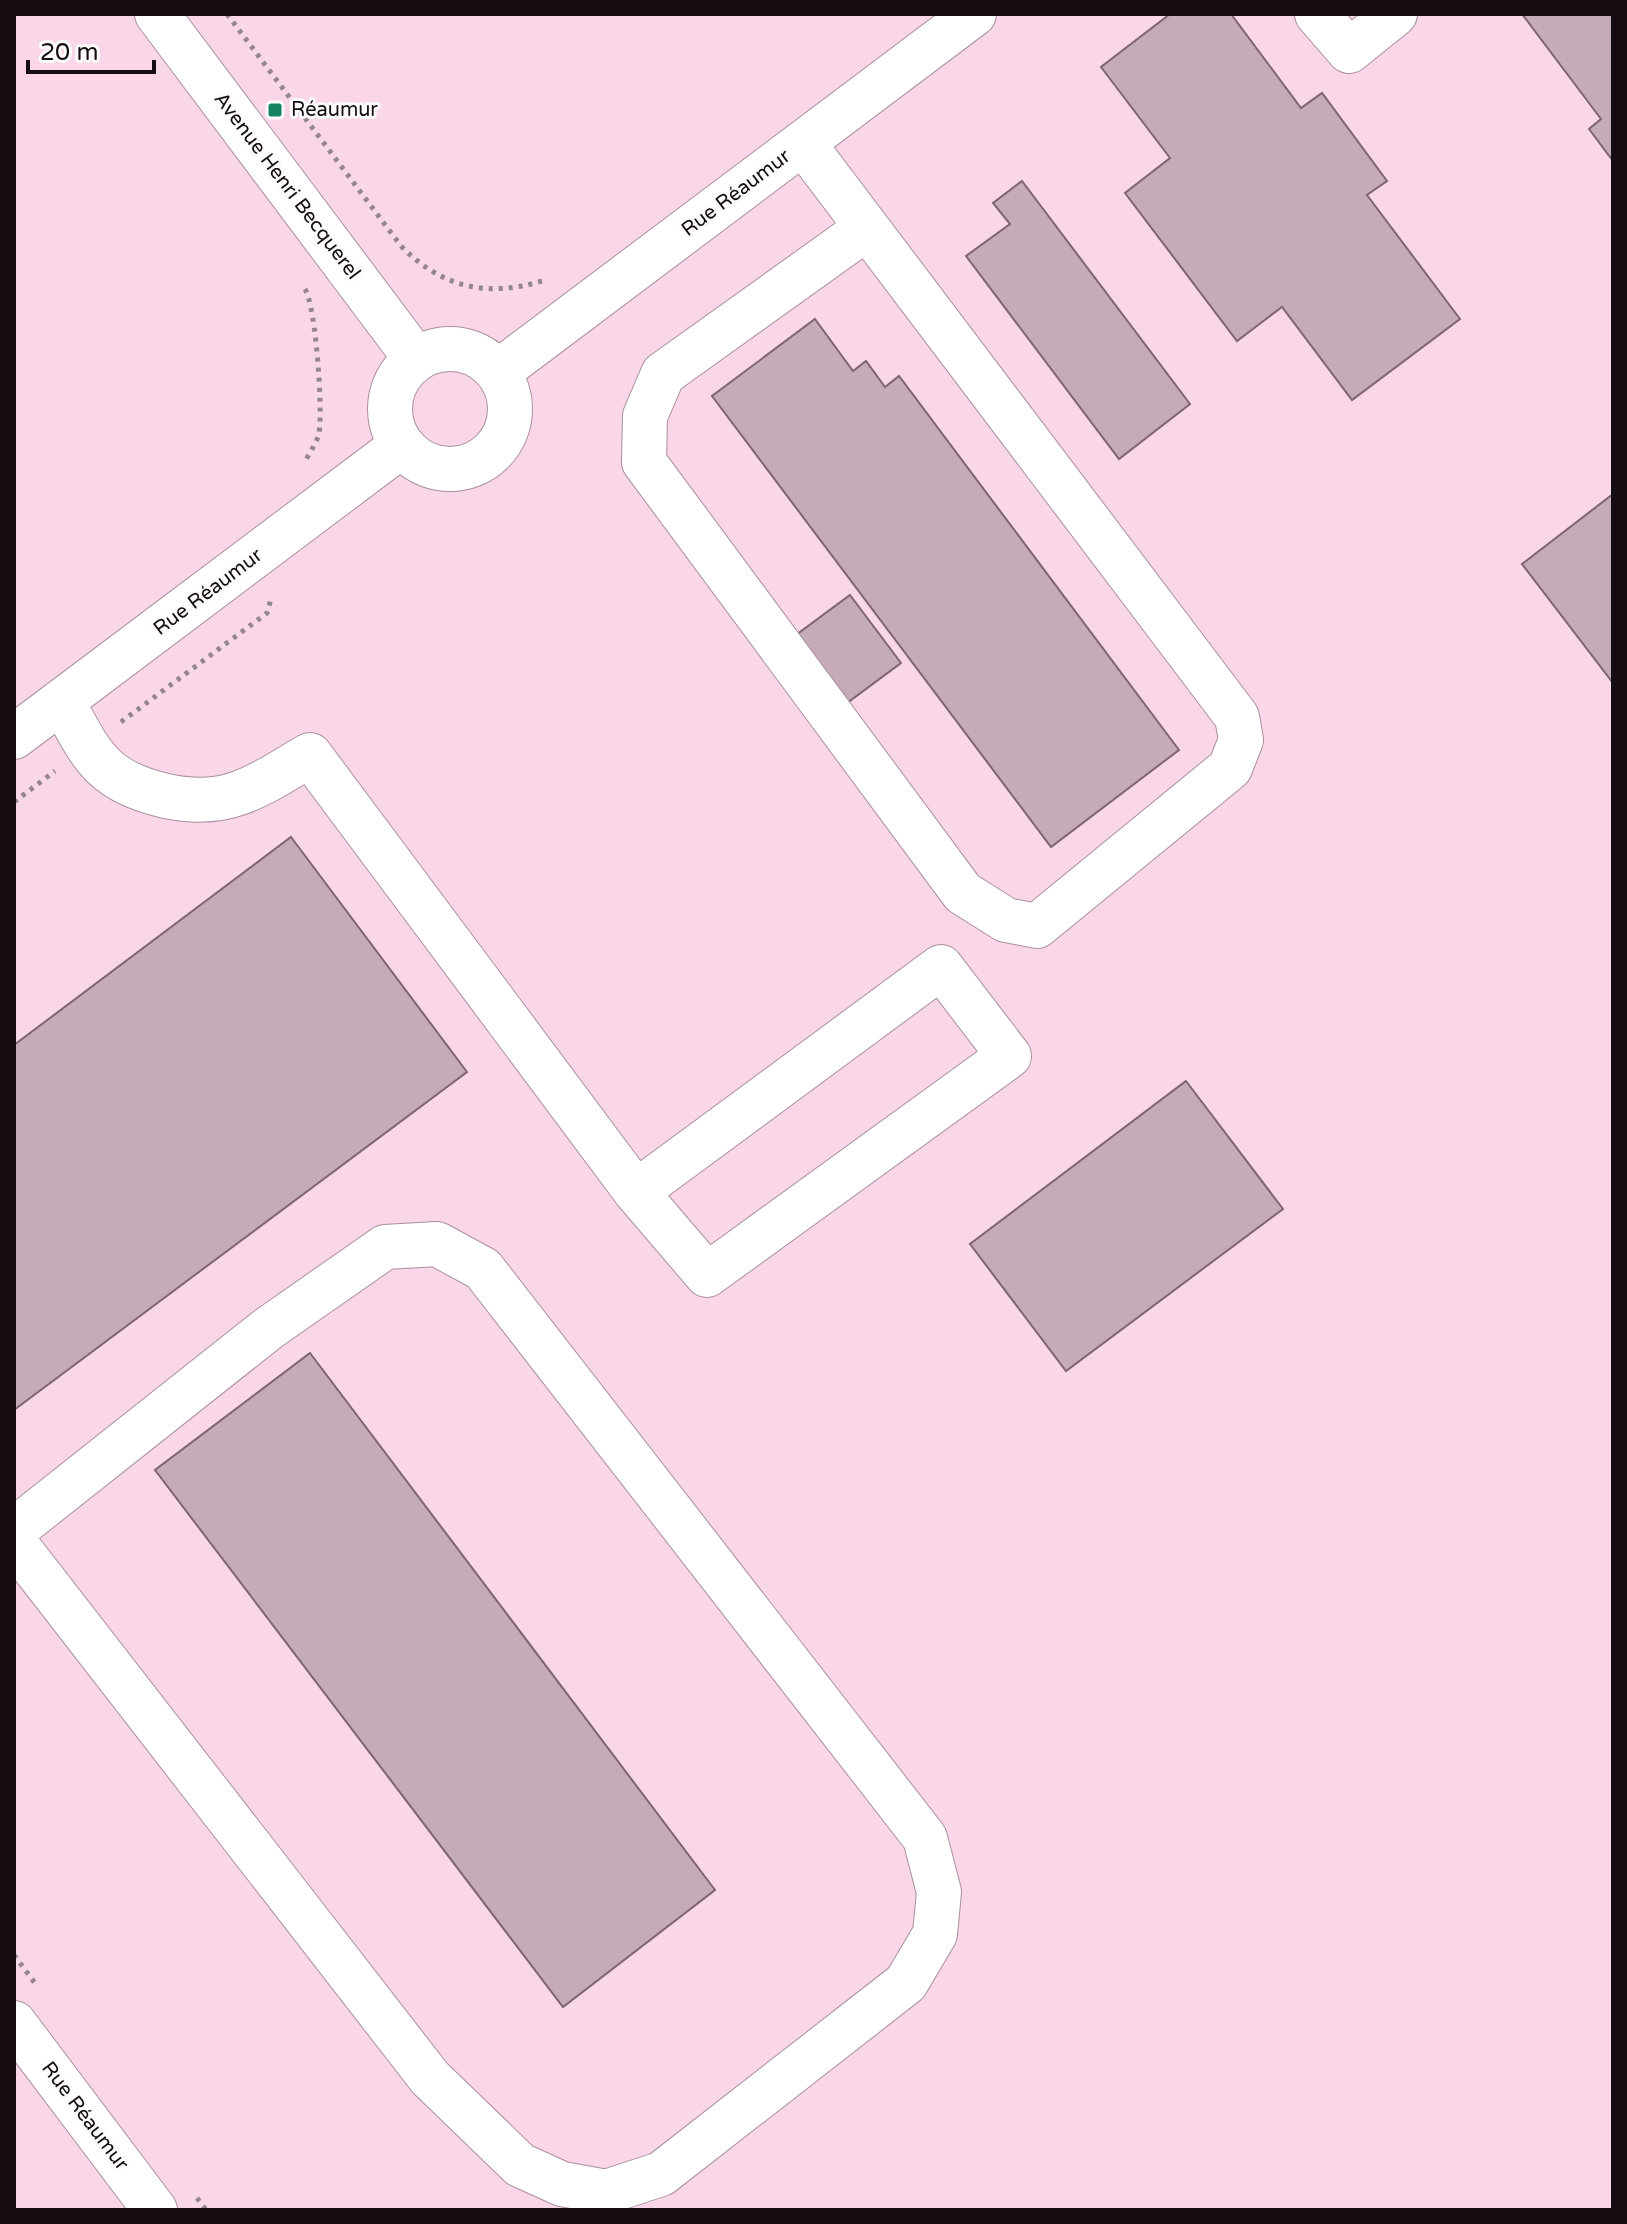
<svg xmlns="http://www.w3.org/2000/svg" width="1627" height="2224" font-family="'Varela Round',sans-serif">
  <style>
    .built { fill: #f9d6e8 }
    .building { fill: #c5abb8; stroke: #7d6571; stroke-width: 2 }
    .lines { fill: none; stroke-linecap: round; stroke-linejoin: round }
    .minor-casing { stroke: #aa909d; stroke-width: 46 }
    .path { stroke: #95858e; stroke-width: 5; stroke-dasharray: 4 6; stroke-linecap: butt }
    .minor { stroke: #fff; stroke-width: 44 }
    .poi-dot { fill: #158462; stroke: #fbfbfb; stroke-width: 3 }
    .labels { text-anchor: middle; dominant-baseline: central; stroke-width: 6; stroke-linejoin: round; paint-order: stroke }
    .poi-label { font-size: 20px; fill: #160d12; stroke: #fbfbfb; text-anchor: start }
    .street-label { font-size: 20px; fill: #160d12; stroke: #fbfbfb }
  </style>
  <rect width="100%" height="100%" fill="#fde7f2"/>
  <!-- built -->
  <rect class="built" x="14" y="14" width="1599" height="2196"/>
  <!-- building -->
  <g class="building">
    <path d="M1170 14H1231L1301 108 1322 93 1387 181 1367 195 1460 319 1352 400 1282 307 1237 341 1125 193 1170 158 1101 67Z"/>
    <path d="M1522 14H1613V161L1589 129 1601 119Z"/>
    <path d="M1022 181 1190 404 1119 459 966 256 1010 224 993 203Z"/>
    <path d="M815 319 853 371 866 361 885 387 899 376 1179 750 1051 847 712 396Z"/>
    <path d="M1613 494V683L1522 564Z"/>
    <path d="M850 595 901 663 847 703 796 635Z"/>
    <path d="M291 837 467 1072 14 1410V1045Z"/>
    <path d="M1186 1081 1283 1209 1066 1371 970 1244Z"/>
    <path d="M310 1353 715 1890 563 2007 155 1470Z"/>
  </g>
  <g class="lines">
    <defs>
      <g id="minor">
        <path d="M157 14 416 359"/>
        <path d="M1317 14 1349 51 1395 14"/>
        <path d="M803 143 1237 717 1241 740 1230 768 1037 926 1006 920 963 893 644 462 645 416 663 374 867 228"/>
        <circle cx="450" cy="409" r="60"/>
        <path d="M498 372 974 14"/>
        <path d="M62 701C92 756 101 781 166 796 190 801 215 802 239 793 263 785 287 768 310 755L636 1192 707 1275 1009 1056 941 967 636 1192"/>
        <path d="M14 737 401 446"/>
        <path d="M14 1530 269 1328 385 1247 437 1244 483 1269 925 1838 939 1892 935 1934 906 1983 661 2174 606 2192 562 2184 520 2165 430 2078 14 1542"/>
        <path d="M14 2023 155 2210"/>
      </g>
    </defs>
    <!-- minor casing -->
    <use href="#minor" class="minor-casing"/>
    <!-- path -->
    <g class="path">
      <path d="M227 14 401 246C441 287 486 298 542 281"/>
      <path d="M305 289C316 307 323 410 319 433 317 443 309 453 305 462"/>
      <path d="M121 722 267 613 271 599"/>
      <path d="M14 802 55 771"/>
      <path d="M14 1955 37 1986"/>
      <path d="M197 2198 206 2210"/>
    </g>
    <!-- minor -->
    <use href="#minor" class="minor"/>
  </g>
  <!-- markers -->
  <rect class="poi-dot" x="267" y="102" width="16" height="16" rx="4"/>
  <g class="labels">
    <!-- poi labels -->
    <g class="poi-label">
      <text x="291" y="110">Réaumur</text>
    </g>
    <!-- street labels -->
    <g class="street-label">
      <text transform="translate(287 186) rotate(53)">Avenue Henri Becquerel</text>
      <text transform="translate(736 193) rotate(-37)">Rue Réaumur</text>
      <text transform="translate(208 592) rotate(-37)">Rue Réaumur</text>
      <text transform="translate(85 2116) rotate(53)">Rue Réaumur</text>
    </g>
  </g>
  <!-- border -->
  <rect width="1627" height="2224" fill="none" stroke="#160d12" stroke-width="32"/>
  <!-- scale -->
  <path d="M28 60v12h126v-12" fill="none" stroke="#160d12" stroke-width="4"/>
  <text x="40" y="60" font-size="24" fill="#160d12" stroke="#fbfbfb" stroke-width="6" paint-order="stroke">20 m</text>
</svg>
